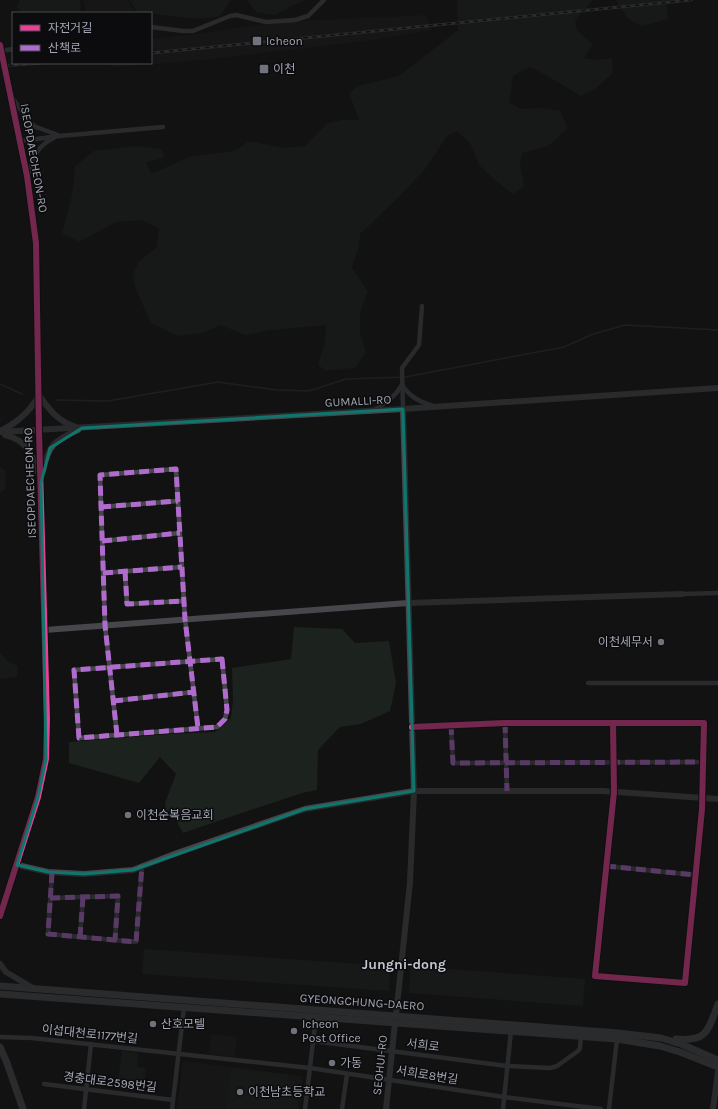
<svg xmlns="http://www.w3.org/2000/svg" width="718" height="1109" font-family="Karla,'Noto Sans KR',sans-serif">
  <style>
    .built { fill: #1c1c1e }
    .green { fill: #1c221d }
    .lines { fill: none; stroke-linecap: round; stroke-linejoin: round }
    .stream { stroke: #293037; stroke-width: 1.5 }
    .minor { stroke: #46474b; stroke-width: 4.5 }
    .tertiary { stroke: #46474b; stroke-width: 6 }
    .secondary { stroke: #4a4b4f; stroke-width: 7 }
    .primary { stroke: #484a4d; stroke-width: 7 }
    .rail-casing { stroke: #47484b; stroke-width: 3 }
    .rail { stroke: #0c0c0e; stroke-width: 1.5; stroke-dasharray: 4.5; stroke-linecap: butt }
    .quiet { stroke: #b06ccc; stroke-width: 5; stroke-dasharray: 10 5; stroke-linecap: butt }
    .cycleway-casing { stroke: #0c0c0e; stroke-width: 8 }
    .cycleway { stroke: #ea4096; stroke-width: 6 }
    .marked { fill: none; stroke: #0f766e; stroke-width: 3; stroke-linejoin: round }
    .poi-dot { fill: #70737b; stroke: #0c0c0e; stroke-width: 1.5 }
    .labels { text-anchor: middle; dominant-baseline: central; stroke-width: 3; stroke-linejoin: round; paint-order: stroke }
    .poi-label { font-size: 12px; fill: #a3a7b3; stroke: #0c0c0e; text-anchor: start }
    .street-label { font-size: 12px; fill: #a3a7b3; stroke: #0c0c0e }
    .quarter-label { font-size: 14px; font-weight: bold; fill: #c4c6cf; stroke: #0c0c0e }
  </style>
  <rect width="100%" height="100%" fill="#121212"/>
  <!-- built -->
  <g class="built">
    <path d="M84 0H128L134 13H86Z"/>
    <path d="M426 15 432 30 373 40 203 60 114 67 106 63H151V39L188 35 282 22Z"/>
    <path d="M211 1034 237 1037 235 1057 209 1054Z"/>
    <path d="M183 1061 303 1076 299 1109H177Z"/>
  </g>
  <!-- green -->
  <g class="green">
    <path d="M20 0H80L81 13H22L17 7Z"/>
    <path d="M130 0H231C227 4 224 12 220 15 205 24 154 13 136 11Z"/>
    <path d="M247 0H304L275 15 256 12Z"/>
    <path d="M457 0H593L575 20 577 30 593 44 584 58 597 60 612 58 613 73 596 88 581 96 547 76 530 67 513 76 509 102 521 109 539 108 560 111 568 128 548 146 522 153 520 165 524 186 513 194 496 181 479 165 470 143 457 131 447 136 425 169 400 196 360 234 359 246 352 268 368 291 360 312V333L366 352 355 368 325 371 318 364 325 342 326 325 271 330 245 335 221 325 202 333 178 336 151 323 135 287 133 275 138 262 157 247 159 229 142 220 116 222 79 242 62 233C69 211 74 189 75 166L94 151 136 146 162 149 164 158 146 162 151 174 192 156 235 151 249 141 284 148 305 146 328 123 342 120H359L349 93 358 86 399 76 458 30Z"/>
    <path d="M616 0H666L668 19 642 26 627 18Z"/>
    <path d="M0 467 6 471 5 489 0 493Z"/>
    <path d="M294 627 342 629 355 643 389 641 396 683 390 711 361 724 340 727 318 750 317 790 302 793 221 820 183 833 171 812 166 810 165 803 176 774 160 757 139 783 69 763V742L169 734 215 732 231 718 233 700 232 668 291 659Z"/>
    <path d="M0 652 8 662 18 666 17 677 0 679Z"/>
    <path d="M144 949 390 966 389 991 142 974Z"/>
    <path d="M411 966 585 979 583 1006 409 993Z"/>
    <path d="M122 1051 138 1053 137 1067 146 1068 143 1091 117 1088Z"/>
    <path d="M231 1068 288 1075V1080L296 1081 295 1095H298L297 1109H226Z"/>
  </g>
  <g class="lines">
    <!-- stream -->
    <g class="stream">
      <path d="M0 384 22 394"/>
      <path d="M57 400 108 401 218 382 277 390 309 391 346 379 405 377 564 347 593 334 625 325 718 330"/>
    </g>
    <!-- minor -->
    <g class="minor">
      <path d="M151 27 183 31H193L230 16 236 15 266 22 295 20 308 16 324 0"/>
      <path d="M1 51 13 49"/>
      <path d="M12 97 29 122 36 127 58 135"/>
      <path d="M21 141 59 136 163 127"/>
      <path d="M28 176C34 158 36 146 54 138"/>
      <path d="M402 385C410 397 420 402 433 406"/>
      <path d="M403 409 402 368 419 345 422 306"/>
      <path d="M374 410C386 403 395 397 402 385"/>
      <path d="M101 507 178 501"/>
      <path d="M102 541 180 533"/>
      <path d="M125 571 127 604 184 601"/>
      <path d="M103 573 182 567"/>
      <path d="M682 594 718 593"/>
      <path d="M222 659 227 710 225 719 217 727 79 738 74 670Z"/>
      <path d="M588 683H718"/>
      <path d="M113 701 194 692"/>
      <path d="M505 723 507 791"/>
      <path d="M451 725 453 763 703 762"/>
      <path d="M412 727 505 723H704L702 809 685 983 595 976 614 792 613 723"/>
      <path d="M117 735 105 625 100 475 176 469 185 619 198 728"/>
      <path d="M606 866 695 875"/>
      <path d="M52 873 48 934 136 942 142 866"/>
      <path d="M50 898 118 896 115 940"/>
      <path d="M80 937 83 897"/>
      <path d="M0 1037 32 1038 310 1068 504 1097 601 1109"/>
      <path d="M313 1041 507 1066 550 1068 557 1066 578 1051 580 1048 581 1036"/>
      <path d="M44 1084 173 1100"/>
      <path d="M84 1109 91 1044"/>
      <path d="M172 1109 184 1008"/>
      <path d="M305 1109 316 1017"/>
      <path d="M342 1109 347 1074"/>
      <path d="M503 1109 511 1031"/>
      <path d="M609 1109 617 1039"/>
    </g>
    <!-- tertiary -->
    <g class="tertiary">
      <path d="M0 45 27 176 36 243 39 431 47 719 46 759 38 797 0 916"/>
      <path d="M0 431C17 423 30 412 39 395 49 410 59 422 76 427"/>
      <path d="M0 432 403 409 718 388"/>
      <path d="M5 435C26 440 33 454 38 473"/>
      <path d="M43 471C48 445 55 440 78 430"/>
      <path d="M45 630 408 603 682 594"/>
      <path d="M17 865 48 872 84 874 133 870 177 853 305 809 414 791H603L718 799"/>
      <path d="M0 964 6 972 33 988"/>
      <path d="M396 1015 410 882 414 791 403 409"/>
      <path d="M386 1109 395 1023"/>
      <path d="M713 1109 718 1072"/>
    </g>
    <!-- secondary -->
    <path class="secondary" d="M0 1047 7 1063 23 1109"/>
    <!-- primary -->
    <g class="primary">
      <path d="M0 986 618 1033 661 1038 681 1044 718 1060"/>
      <path d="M0 994 617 1039 660 1046 680 1052 718 1067"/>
      <path d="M676 1039C708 1042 708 1030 718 1004"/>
    </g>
    <defs>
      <g id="rail">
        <path d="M151 53 691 0"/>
        <path d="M0 66 41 63"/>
      </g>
    </defs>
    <!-- rail casing -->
    <use href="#rail" class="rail-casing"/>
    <!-- rail -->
    <use href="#rail" class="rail"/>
    <!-- quiet -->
    <g class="quiet">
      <path d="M101 507 178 501"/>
      <path d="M102 541 180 533"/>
      <path d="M125 571 127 604 184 601"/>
      <path d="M103 573 182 567"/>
      <path d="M222 659 227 710 225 719 217 727 79 738 74 670Z"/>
      <path d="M113 701 194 692"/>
      <path d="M505 723 507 791"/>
      <path d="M451 725 453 763 703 762"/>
      <path d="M117 735 105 625 100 475 176 469 185 619 198 728"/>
      <path d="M606 866 695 875"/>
      <path d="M52 873 48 934 136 942 142 866"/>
      <path d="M50 898 118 896 115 940"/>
      <path d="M80 937 83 897"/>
    </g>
    <defs>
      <g id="cycleway">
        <path d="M0 45 27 176 36 243 39 431 47 719 46 759 38 797 0 916"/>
        <path d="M412 727 505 723H704L702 809 685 983 595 976 614 792 613 723"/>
      </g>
    </defs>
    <!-- cycleway casing -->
    <use href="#cycleway" class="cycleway-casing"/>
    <!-- cycleway -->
    <use href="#cycleway" class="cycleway"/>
  </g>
  <!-- marked area -->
  <path d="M0 0H718V1109H0ZM403 409 414 791 305 809 133 870 84 874 48 872 17 865 38 797 46 759 41 483 50 448 82 428Z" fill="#121212" fill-opacity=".55" fill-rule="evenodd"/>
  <path class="marked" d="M403 409 414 791 305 809 133 870 84 874 48 872 17 865 38 797 46 759 41 483 50 448 82 428Z"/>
  <!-- markers -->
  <g class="poi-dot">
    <rect x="252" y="36" width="10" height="10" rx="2"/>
    <rect x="259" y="64" width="10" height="10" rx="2"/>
    <circle cx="661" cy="642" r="4"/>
    <circle cx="128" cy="815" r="4"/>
    <circle cx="153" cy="1024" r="4"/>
    <circle cx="294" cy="1031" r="4"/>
    <circle cx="332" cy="1063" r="4"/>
    <circle cx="240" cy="1092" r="4"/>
  </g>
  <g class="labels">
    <!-- poi labels -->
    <g class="poi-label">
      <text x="266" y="41">Icheon</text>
      <text x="273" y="69">이천</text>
      <text x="653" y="642" text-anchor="end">이천세무서</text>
      <text x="136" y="815">이천순복음교회</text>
      <text x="161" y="1024">산호모텔</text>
      <text x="302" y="1024">Icheon<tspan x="302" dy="14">Post Office</tspan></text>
      <text x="340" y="1063">가동</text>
      <text x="248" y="1092">이천남초등학교</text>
    </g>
    <!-- street labels -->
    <g class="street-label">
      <text transform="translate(34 158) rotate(80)">ISEOPDAECHEON-RO</text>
      <text transform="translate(358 401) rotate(-3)">GUMALLI-RO</text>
      <text transform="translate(30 483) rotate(-92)">ISEOPDAECHEON-RO</text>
      <text transform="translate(362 1002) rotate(4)">GYEONGCHUNG-DAERO</text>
      <text transform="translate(90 1034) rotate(6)">이섭대천로1177번길</text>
      <text transform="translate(423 1045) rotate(7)">서희로</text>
      <text transform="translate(380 1065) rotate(-84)">SEOHUI-RO</text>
      <text transform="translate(427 1075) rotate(9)">서희로8번길</text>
      <text transform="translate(110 1082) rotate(7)">경충대로2598번길</text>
    </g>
    <!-- quarter labels -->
    <g class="quarter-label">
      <text x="404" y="964">Jungni-dong</text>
    </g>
  </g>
  <!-- legend -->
  <rect x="12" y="12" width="140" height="52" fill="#0c0c0e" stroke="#484a50"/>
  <rect x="20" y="25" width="20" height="6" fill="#ea4096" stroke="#484a50"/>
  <text x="48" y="32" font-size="12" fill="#a3a7b3">자전거길</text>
  <rect x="20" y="45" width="20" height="6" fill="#b06ccc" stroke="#484a50"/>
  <text x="48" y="52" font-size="12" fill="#a3a7b3">산책로</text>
</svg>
